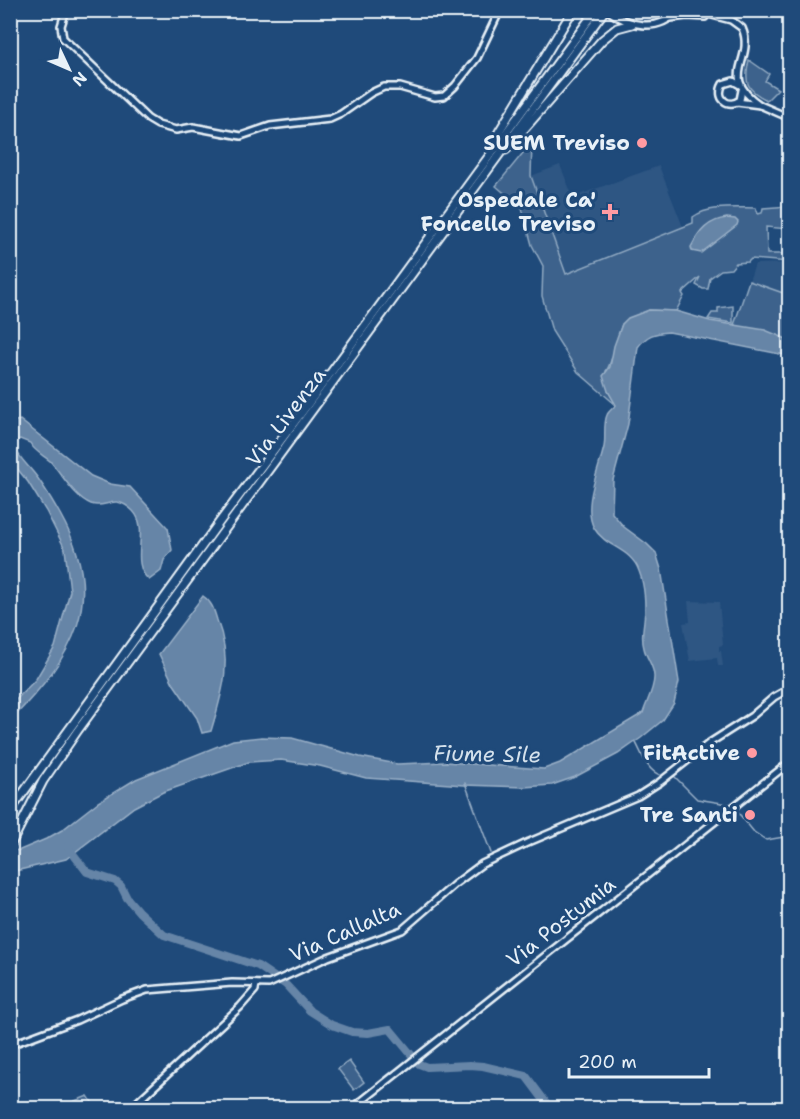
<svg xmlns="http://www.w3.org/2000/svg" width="800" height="1119" font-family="'Shantell Sans',sans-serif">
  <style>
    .built { fill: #2e5683 }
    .green { fill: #3c628c; stroke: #92aac2; stroke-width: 1.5 }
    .water { fill: #6685a7; stroke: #9ab0c7; stroke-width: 1.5 }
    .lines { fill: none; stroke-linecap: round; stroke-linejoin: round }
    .stream { stroke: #9ab0c7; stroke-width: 1.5 }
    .river { stroke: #6685a7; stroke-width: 8 }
    .secondary-casing { stroke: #e8f1f8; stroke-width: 10 }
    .highway-casing { stroke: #e8f1f8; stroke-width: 11 }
    .secondary { stroke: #1f4a7a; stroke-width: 5 }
    .highway { stroke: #1f4a7a; stroke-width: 7 }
    .poi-dot { fill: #ff9aa2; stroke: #1f4a7a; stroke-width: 2 }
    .labels { text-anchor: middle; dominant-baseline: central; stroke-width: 6; stroke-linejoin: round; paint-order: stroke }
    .poi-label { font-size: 21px; font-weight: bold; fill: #e8f1f8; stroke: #1f4a7a; text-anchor: end }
    .street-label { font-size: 21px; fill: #e8f1f8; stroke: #1f4a7a }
    .water-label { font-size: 22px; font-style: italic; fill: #d4e1ec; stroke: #1f4a7a }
  </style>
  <rect width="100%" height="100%" fill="#1f4a7a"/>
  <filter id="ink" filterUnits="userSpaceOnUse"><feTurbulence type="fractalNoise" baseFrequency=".0167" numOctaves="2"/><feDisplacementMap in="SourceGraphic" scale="12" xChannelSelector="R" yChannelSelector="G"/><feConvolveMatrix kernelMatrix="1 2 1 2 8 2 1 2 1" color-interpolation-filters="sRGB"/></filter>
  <g filter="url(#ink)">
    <!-- built -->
    <g class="built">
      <path d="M560 165 573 197 659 166 683 227 565 275 531 176Z"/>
      <path d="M789 263V300L783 293 749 281 755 264Z"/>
      <path d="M688 601 719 602 723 645 719 646V651H721L723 666H718L717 658 690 661 683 623 690 622Z"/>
    </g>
    <!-- green -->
    <g class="green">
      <path d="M749 60 769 74 765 81 778 89 767 100C746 90 744 82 749 60Z"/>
      <path d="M532 142 531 176 566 274 693 223V217C709 205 737 208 756 208L758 214 762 213 763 208 789 206V229L766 227 767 254H789V262L751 259 748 262 736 263 731 269 721 270 710 278 708 289H703L696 285 700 277 682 293 684 296 676 311 649 310 622 324C618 335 612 364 606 371L608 391 616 405 578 372 552 331 542 296 543 266 532 245 522 208 496 186Z"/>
      <path d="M749 281 783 293 789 300V340L734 325Z"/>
      <path d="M733 306V323L708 319 712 313H718V308Z"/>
      <path d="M349 1061 364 1082 354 1090 338 1069Z"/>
      <path d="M88 1096 96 1108H59L62 1106Z"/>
    </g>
    <!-- water -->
    <g class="water">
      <path d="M727 218 735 219 738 222 737 225 701 253 692 251 691 247C699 232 708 220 727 218Z"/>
      <path d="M649 310 676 311 710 321 765 330 789 340 790 356 669 332C654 333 647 335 638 347L628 424 613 480 612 513 624 527 647 544 656 553 661 569 679 682 674 703 663 720 641 738 618 754 575 777 552 785 524 787 464 785 366 778 320 766 281 760 249 762 163 792 134 807 66 859 11 872V851L20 850 46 839 62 830 98 802 136 779 233 740 262 737 292 738 360 757 397 764 445 762 544 769 560 763 643 713C646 703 654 689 654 678 655 667 646 658 644 648 641 638 643 631 644 621 646 606 645 586 639 571 631 548 606 548 594 528 582 506 599 470 604 447 606 438 603 424 607 415 608 412 613 408 616 405L608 391 603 376 610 367 614 346 622 324 628 318Z"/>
      <path d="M20 420 91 476 110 484 130 487 168 528 172 550 164 560 161 571 149 580C128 562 151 530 133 511 114 492 106 510 91 504 74 497 62 474 50 461 43 455 34 451 30 443L20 439 15 441 14 446C19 458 25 462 33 472 43 484 52 500 60 514 109 601 73 656 11 720V705L36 679 55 647 70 591 65 549 46 511 28 482 11 461V422Z"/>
      <path d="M203 596C212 602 214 610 217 620 233 661 223 691 211 731L202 733 197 718 173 683 159 654Z"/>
    </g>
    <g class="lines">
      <!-- stream -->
      <g class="stream">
        <path d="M635 741C642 753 646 770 660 775"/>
        <path d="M673 775 697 799 728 804"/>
        <path d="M465 783 491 853"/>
        <path d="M736 810 754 832 766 840 790 836"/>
      </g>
      <!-- river -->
      <path class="river" d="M67 846 87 872 115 881 121 886 127 898 139 912 164 935 258 966 286 985 310 1011 332 1025 352 1032 368 1033 390 1029 419 1064 427 1067 470 1065 483 1066 526 1076 550 1108"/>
      <defs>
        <g id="secondary">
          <path d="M66 10 61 26 63 38 148 119 158 125 176 130 193 127 241 136 270 126 330 119 341 114 371 93 384 87H400L435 97 444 96 455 86 477 58 500 10"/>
          <path d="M607 10C630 27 658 33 679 10"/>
          <path d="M693 10 731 20 742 28C756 60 717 76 760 105"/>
          <path d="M671 18 687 16 705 17"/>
          <path d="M740 85 733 81 723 84C715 98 728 109 740 100L742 90"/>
          <path d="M737 102 760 105 790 118"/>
          <path d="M10 1045 77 1020 122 999 147 990 232 983 269 984 328 957 402 930 455 884 482 864 529 842 638 796 660 782 711 742 752 716 774 697 790 688"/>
          <path d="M131 1108 240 1007 255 990 256 984"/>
          <path d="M353 1108 790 762"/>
        </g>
        <g id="highway">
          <path d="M491 147 500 130 573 10"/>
          <path d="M506 150 602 40 617 28 632 24"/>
          <path d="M10 811 221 520 305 408 596 10"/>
          <path d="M10 846 43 781 78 730 605 10"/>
        </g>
      </defs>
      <!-- secondary casing -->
      <use href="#secondary" class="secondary-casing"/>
      <!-- highway casing -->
      <use href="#highway" class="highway-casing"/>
      <!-- secondary -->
      <use href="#secondary" class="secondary"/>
      <!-- highway -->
      <use href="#highway" class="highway"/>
    </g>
  </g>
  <!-- markers -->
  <g class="poi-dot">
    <circle cx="642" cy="143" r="6"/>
    <path d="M607 203h6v6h6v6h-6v6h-6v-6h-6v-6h6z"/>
    <circle cx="752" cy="753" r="6"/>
    <circle cx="750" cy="815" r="6"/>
  </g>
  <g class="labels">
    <!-- poi labels -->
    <g class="poi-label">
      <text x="630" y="143">SUEM Treviso</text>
      <text x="596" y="200">Ospedale Ca'<tspan x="596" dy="24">Foncello Treviso</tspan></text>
      <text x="740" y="753">FitActive</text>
      <text x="738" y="815">Tre Santi</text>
    </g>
    <!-- street labels -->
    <g class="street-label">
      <text transform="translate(286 417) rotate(-53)">Via Livenza</text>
      <text transform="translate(561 922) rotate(-38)">Via Postumia</text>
      <text transform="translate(345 932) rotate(-24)">Via Callalta</text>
    </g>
    <!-- water labels -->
    <g class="water-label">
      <text transform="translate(487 754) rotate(1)">Fiume Sile</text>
    </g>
  </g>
  <!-- margin -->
  <rect width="800" height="1119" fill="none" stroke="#1f4a7a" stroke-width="36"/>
  <rect x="18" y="18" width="764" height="1083" fill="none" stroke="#e8f1f8" stroke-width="2" filter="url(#ink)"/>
  <!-- north arrow -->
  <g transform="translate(69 69) rotate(134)" stroke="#1f4a7a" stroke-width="4.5" paint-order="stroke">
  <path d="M0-4.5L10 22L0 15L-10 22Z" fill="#e8f1f8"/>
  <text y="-9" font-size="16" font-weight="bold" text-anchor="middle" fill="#e8f1f8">N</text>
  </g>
  <!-- scale -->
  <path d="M569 1068v9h140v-9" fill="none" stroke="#e8f1f8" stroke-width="3"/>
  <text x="578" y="1068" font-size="18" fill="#e8f1f8" stroke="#1f4a7a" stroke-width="4.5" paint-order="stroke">200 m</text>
</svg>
